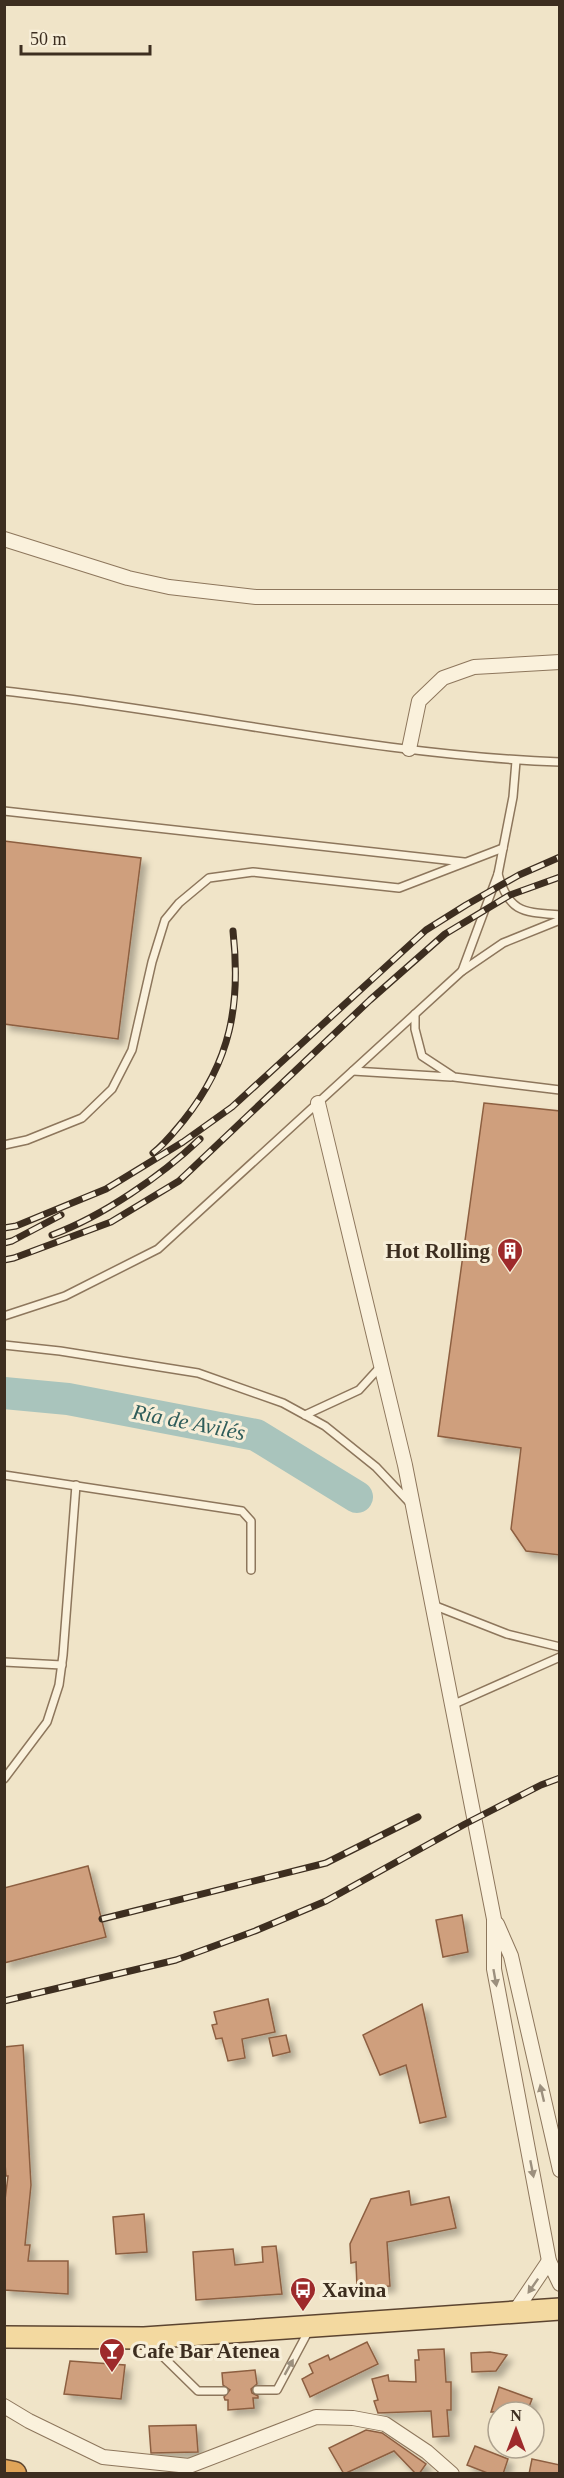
<svg xmlns="http://www.w3.org/2000/svg" width="564" height="2478" font-family="Georgia,serif">
  <style>
    .lines { fill: none; stroke-linecap: round; stroke-linejoin: round }
    .river { stroke: #a9c4bc; stroke-width: 32 }
    .building { fill: #cf9f7d; stroke: #8d5f41; stroke-width: 1.5; filter: url(#shadow) }
    .service-casing { stroke: #8d765c; stroke-width: 10 }
    .minor-casing { stroke: #8d765c; stroke-width: 16 }
    .primary-casing { stroke: #5b4430; stroke-width: 24 }
    .motorway-casing { stroke: #5b4430; stroke-width: 27 }
    .service { stroke: #faf1dc; stroke-width: 7 }
    .minor { stroke: #faf1dc; stroke-width: 14 }
    .primary { stroke: #f3d9a0; stroke-width: 21 }
    .motorway { stroke: #e0a458; stroke-width: 24 }
    .rail-casing { stroke: #3d2e20; stroke-width: 7 }
    .rail { stroke: #f7eed8; stroke-width: 4.5; stroke-dasharray: 14; stroke-linecap: butt }
    .oneway { fill: #9c907e }
    .labels { text-anchor: middle; dominant-baseline: central; stroke-width: 6; stroke-linejoin: round; paint-order: stroke }
    .poi-label { font-size: 21px; font-weight: bold; fill: #3d2e20; stroke: #f7eed8; text-anchor: start }
    .water-label { font-size: 22px; font-style: italic; fill: #2f5d5a; stroke: #f7eed8 }
  </style>
  <defs>
    <filter id="shadow"><feDropShadow dx="5.5" dy="5.5" stdDeviation="3" flood-color="#0004"/></filter>
  </defs>
  <rect width="100%" height="100%" fill="#f0e4c8"/>
  <g class="lines">
    <!-- river -->
    <path class="river" d="M4 1393 68 1399 256 1435 357 1497"/>
  </g>
  <!-- building -->
  <g class="building">
    <path d="M4 841 141 858 118 1039 4 1024Z"/>
    <path d="M484 1103 560 1111V1555L526 1551 511 1529 521 1448 438 1436Z"/>
    <path d="M88 1866 106 1937 4 1963V1888Z"/>
    <path d="M462 1915 468 1952 443 1957 436 1920Z"/>
    <path d="M268 1999 275 2032 242 2039 245 2058 228 2061 222 2038 216 2039 212 2025 217 2024 214 2012Z"/>
    <path d="M422 2004 446 2117 420 2123 406 2065 380 2075 363 2035Z"/>
    <path d="M286 2035 290 2052 273 2056 269 2038Z"/>
    <path d="M23 2045 31 2185 25 2245H30L28 2261H68V2294L4 2290V2208L8 2176H6L4 2151V2047Z"/>
    <path d="M409 2191 411 2205 449 2197 456 2228 387 2242 390 2286 357 2288 356 2262 351 2263 350 2244 371 2199Z"/>
    <path d="M144 2214 147 2252 116 2254 113 2217Z"/>
    <path d="M276 2246 282 2294 196 2300 193 2252 233 2249 235 2265 263 2262 262 2247Z"/>
    <path d="M367 2342 378 2364 310 2397 302 2379 313 2373 309 2364 328 2355 330 2360Z"/>
    <path d="M444 2349 446 2382H451V2410H447L449 2436 433 2437 431 2411 378 2413 374 2401 378 2400 372 2379 388 2375 389 2381 416 2382 415 2360H419L418 2350Z"/>
    <path d="M490 2352 507 2355 496 2371 472 2372 471 2353Z"/>
    <path d="M70 2361 125 2365 121 2399 64 2394Z"/>
    <path d="M255 2370 257 2384 251 2389 252 2393 258 2396V2398H253L254 2408 228 2410V2400H225L224 2397 230 2390 223 2385 222 2373Z"/>
    <path d="M499 2387 532 2399 527 2412H491Z"/>
    <path d="M196 2425 198 2452 151 2453 149 2426Z"/>
    <path d="M366 2430 382 2433 426 2464 419 2474H416L394 2451 344 2474 329 2448Z"/>
    <path d="M475 2446 508 2459 503 2474H490L467 2465Z"/>
    <path d="M532 2459 560 2465V2474H529Z"/>
  </g>
  <g class="lines">
    <defs>
      <g id="service">
        <path d="M4 691C190 711 373 755 560 762"/>
        <path d="M4 811 464 862"/>
        <path d="M498 874C509 913 523 912 560 915"/>
        <path d="M462 971 503 943 560 920"/>
        <path d="M415 1014V1029L422 1056 454 1077 560 1090"/>
        <path d="M353 1071 451 1077"/>
        <path d="M4 1145 27 1140 82 1118 112 1089 132 1050 152 962 165 920 179 903 209 878 253 872 399 888 503 848"/>
        <path d="M4 1316 65 1296 158 1249 462 971 498 874 513 797 516 761"/>
        <path d="M4 1345 60 1351 198 1373 283 1403 325 1426 376 1467 409 1502"/>
        <path d="M305 1415 359 1390 380 1367"/>
        <path d="M4 1475 242 1511 251 1521V1570"/>
        <path d="M433 1605 507 1634 560 1647"/>
        <path d="M4 1662 62 1665"/>
        <path d="M452 1705 560 1657"/>
        <path d="M4 1779 47 1722 59 1685 63 1655 76 1485"/>
        <path d="M148 2342 198 2391H224"/>
        <path d="M257 2390H277L309 2330"/>
      </g>
      <g id="minor">
        <path d="M4 539 128 578 169 587 256 597H560"/>
        <path d="M409 749 419 701 443 678 474 667 560 662"/>
        <path d="M318 1103 405 1465 494 1919V1969L549 2261 560 2284"/>
        <path d="M497 1924 511 1956 560 2170"/>
        <path d="M516 2310 549 2261"/>
        <path d="M4 2406 29 2421 103 2457 189 2466 316 2417 353 2418 385 2424 427 2452 452 2474"/>
      </g>
      <path id="primary" d="M4 2337 144 2338 560 2309"/>
      <path id="motorway" d="M4 2472 14 2474"/>
    </defs>
    <!-- service casing -->
    <use href="#service" class="service-casing"/>
    <!-- minor casing -->
    <use href="#minor" class="minor-casing"/>
    <!-- primary casing -->
    <use href="#primary" class="primary-casing"/>
    <!-- motorway casing -->
    <use href="#motorway" class="motorway-casing"/>
    <!-- service -->
    <use href="#service" class="service"/>
    <!-- minor -->
    <use href="#minor" class="minor"/>
    <!-- primary -->
    <use href="#primary" class="primary"/>
    <!-- motorway -->
    <use href="#motorway" class="motorway"/>
    <defs>
      <g id="rail">
        <path d="M153 1153C165 1144 174 1132 184 1120 231 1061 241 1004 233 931"/>
        <path d="M4 1228 16 1226 106 1189 183 1142 232 1107 426 930 466 905 519 875 560 857"/>
        <path d="M52 1235C103 1216 161 1176 200 1139"/>
        <path d="M4 1243 12 1241 61 1215"/>
        <path d="M4 1260 14 1258 111 1222 179 1181 370 1000 445 934 510 895 560 877"/>
        <path d="M102 1919 326 1863 418 1817"/>
        <path d="M4 2001 176 1960 255 1931 326 1901 465 1824 541 1785 560 1778"/>
      </g>
    </defs>
    <!-- rail casing -->
    <use href="#rail" class="rail-casing"/>
    <!-- rail -->
    <use href="#rail" class="rail"/>
  </g>
  <!-- one-way arrows -->
  <defs><path id="oneway-solid" d="M-6-.8H1V-3.2L6.5 0L1 3.2V.8H-6Z" transform="scale(1.5)"/></defs>
  <g class="oneway">
    <use href="#oneway-solid" transform="translate(495 1978) rotate(80)"/>
    <use href="#oneway-solid" transform="translate(542 2093) rotate(-103)"/>
    <use href="#oneway-solid" transform="translate(532 2169) rotate(79)"/>
    <use href="#oneway-solid" transform="translate(533 2286) rotate(125)"/>
    <use href="#oneway-solid" transform="translate(289 2367) rotate(-61)"/>
  </g>
  <!-- icons -->
  <defs>
    <symbol id="building-pin" viewBox="-11 -11 22 30"><path d="M0 17L-7.5 6A9.5 9.5 0 1 1 7.5 6Z" fill="#9e2a2b" stroke="#f7eed8"/><path d="M-4-6H4V6H1V3H-1V6H-4ZM-2.5-4.3h1.7v1.8h-1.7ZM.8-4.3h1.7v1.8H.8ZM-2.5-1h1.7V.8h-1.7ZM.8-1h1.7V.8H.8Z" fill="#fff"/></symbol>
    <symbol id="bus-pin" viewBox="-11 -11 22 30"><path d="M0 17L-7.5 6A9.5 9.5 0 1 1 7.5 6Z" fill="#9e2a2b" stroke="#f7eed8"/><path d="M-5-6H5V4H4V6H2V4H-2V6H-4V4H-5ZM-3.5-4V0h7V-4ZM-3.5 1.2v1.5H-2V1.2ZM2 1.2v1.5H3.5V1.2Z" fill="#fff"/></symbol>
    <symbol id="bar-pin" viewBox="-11 -11 22 30"><path d="M0 17L-7.5 6A9.5 9.5 0 1 1 7.5 6Z" fill="#9e2a2b" stroke="#f7eed8"/><path d="M-6-5H6L.8 .8V4.5H3.5V6h-7V4.5H-.8V.8Z" fill="#fff"/></symbol>
  </defs>
  <g fill-rule="evenodd">
    <use href="#building-pin" x="495" y="1236" width="30" height="40"/>
    <use href="#bus-pin" x="288" y="2275" width="30" height="40"/>
    <use href="#bar-pin" x="97" y="2336" width="30" height="40"/>
  </g>
  <g class="labels">
    <!-- poi labels -->
    <g class="poi-label">
      <text x="490" y="1251" text-anchor="end">Hot Rolling</text>
      <text x="322" y="2290">Xavina</text>
      <text x="132" y="2351">Cafe Bar Atenea</text>
    </g>
    <!-- water labels -->
    <g class="water-label">
      <text transform="translate(189 1422) rotate(11)">Ría de Avilés</text>
    </g>
  </g>
  <!-- border -->
  <rect width="564" height="2478" fill="none" stroke="#3d2e20" stroke-width="12"/>
  <!-- north arrow -->
  <g transform="translate(516 2430)"><circle r="28" fill="#f7eed8" stroke="#ada18e" stroke-width="1.5"/>
  <path d="M0-4.5L10 22L0 15L-10 22Z" fill="#9e2a2b"/>
  <text y="-9" font-size="16" font-weight="bold" text-anchor="middle" fill="#3d2e20">N</text>
  </g>
  <!-- scale -->
  <path d="M21 45v9h129v-9" fill="none" stroke="#3d2e20" stroke-width="3"/>
  <text x="30" y="45" font-size="18" fill="#3d2e20" stroke="#f7eed8" stroke-width="4.5" paint-order="stroke">50 m</text>
</svg>
